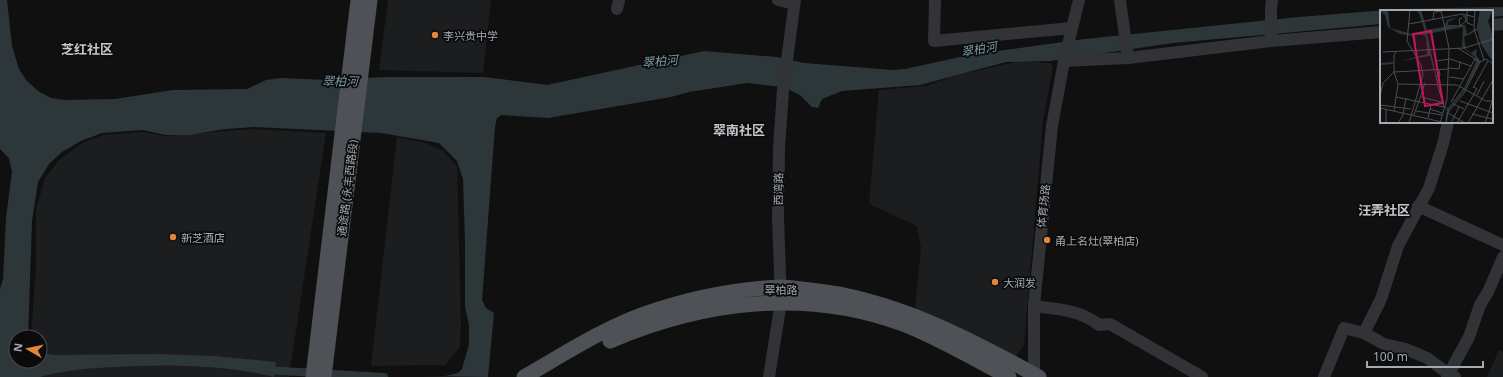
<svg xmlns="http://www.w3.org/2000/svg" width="1503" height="377" font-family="'Noto Sans','Noto Sans SC',sans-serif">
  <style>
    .built { fill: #1c1d1e }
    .water { fill: #2d373a }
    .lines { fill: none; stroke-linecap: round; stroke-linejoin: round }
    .canal { stroke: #2d373a; stroke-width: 8 }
    .minor { stroke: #313336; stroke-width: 12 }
    .major { stroke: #4e5155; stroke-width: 15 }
    .poi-dot { fill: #df873b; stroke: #0b0b0c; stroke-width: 1.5 }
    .labels { text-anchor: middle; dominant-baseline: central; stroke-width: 3.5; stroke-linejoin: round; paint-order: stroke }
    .poi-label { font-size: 11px; fill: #a3aab1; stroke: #0b0b0c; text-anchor: start }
    .street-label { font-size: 11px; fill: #a3aab1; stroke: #0b0b0c }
    .water-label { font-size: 12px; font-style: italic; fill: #7c9da9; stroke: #0b0b0c }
    .quarter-label { font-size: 13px; font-weight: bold; fill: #c3c8cd; stroke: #0b0b0c }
    .inset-river { fill: none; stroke: #2d373a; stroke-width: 2 }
    .inset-road { fill: none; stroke: #4b4e51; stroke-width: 1 }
    .view { fill: #c2185b; fill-opacity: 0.15; stroke: #c2185b; stroke-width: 2 }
    .inset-edge { fill: none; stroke: #a3aab1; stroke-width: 2 }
  </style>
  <rect width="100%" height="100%" fill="#101011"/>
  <!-- built -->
  <g class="built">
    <path d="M388 0H491L483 73 379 70Z"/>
    <path d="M1020 61 1050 63 1053 67 1043 121 1024 345 1016 357 915 310 921 248 917 226 869 204 879 90 926 86 958 75Z"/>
    <path d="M252 129 326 133 289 377H29L40 361V337H31L36 264V210L45 178 60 159 84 142 103 135 143 132 164 136Z"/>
    <path d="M397 137 426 143 443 151 457 166 461 325 460 347 445 365 371 366Z"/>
    <path d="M1499 350 1503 352V377H1487Z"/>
  </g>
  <!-- water -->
  <path class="water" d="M0 0H7L12 46 19 69 26 80 38 91 51 98 65 100 115 99 173 90 247 89 266 80 281 78 326 80 386 77H485L547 85 704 51 777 57 804 63 893 70 905 69 969 55 1085 39 1299 17 1399 9 1503 7V16L1492 17V11H1381V24L1173 43 1050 61 1006 62 920 85 842 91 822 99 818 108 812 107 800 95 783 87 747 83 689 92 671 97 548 118 502 115 497 118 495 127 482 300 486 308 494 313 488 377 420 376H445L458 373 462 369 469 344V325L465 307V241L463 179 457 161 439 143 381 133 254 127 225 129 189 135H165L143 130 102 133 81 141 62 152 49 164 38 182 32 221 28 337H16V361H40V353L56 355 158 354 214 356 276 362 274 377C220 363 152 364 97 368 78 369 58 372 40 377 28 377 12 377 0 377V289L3 279 6 218 12 172 9 158 0 149Z"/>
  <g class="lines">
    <!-- canal -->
    <path class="canal" d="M265 370 384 377"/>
    <!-- minor -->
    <g class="minor">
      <path d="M778 0 794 4"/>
      <path d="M935 0 934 41 1072 28"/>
      <path d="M1120 0 1128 58"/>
      <path d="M617 9 619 0"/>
      <path d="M1492 25 1503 24"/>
      <path d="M1271 41V10L1272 0"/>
      <path d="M1064 61 1128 58 1271 41 1381 32"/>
      <path d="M1418 206 1503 245"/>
      <path d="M1034 306C1058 309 1080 310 1099 325L1110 324 1202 377"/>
      <path d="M1364 333 1384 344 1406 349 1427 358 1449 374 1455 377"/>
      <path d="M769 377 781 302 778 218 779 148 783 90 795 0"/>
      <path d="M1034 377V306L1052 126 1064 61 1079 0"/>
      <path d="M1324 377 1344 328 1364 333 1381 299 1398 246 1429 188 1443 144 1448 122"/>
      <path d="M1447 377 1469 337 1480 305 1488 292 1503 257"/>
    </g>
    <!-- major -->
    <g class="major">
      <path d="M610 341C703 301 806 288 903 324 939 338 974 359 1009 377"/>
      <path d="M313 377 358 0"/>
      <path d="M324 377 370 0"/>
      <path d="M524 377C561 356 604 328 644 314 687 299 734 289 780 287 789 287 800 289 810 290 892 298 968 338 1039 377"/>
    </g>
  </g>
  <!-- markers -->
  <g class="poi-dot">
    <circle cx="435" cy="35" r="4"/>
    <circle cx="173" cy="237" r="4"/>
    <circle cx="1047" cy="240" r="4"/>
    <circle cx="995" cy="282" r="4"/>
  </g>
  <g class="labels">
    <!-- poi labels -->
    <g class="poi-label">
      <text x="443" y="35">李兴贵中学</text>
      <text x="181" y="237">新芝酒店</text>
      <text x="1055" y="240">甬上名灶(翠柏店)</text>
      <text x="1003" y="282">大润发</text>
    </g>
    <!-- street labels -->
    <g class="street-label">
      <text transform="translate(347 188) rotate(-83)">通途路 (永丰西路段)</text>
      <text transform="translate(778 189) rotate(-89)">西湾路</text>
      <text transform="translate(1043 206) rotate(-84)">体育场路</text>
      <text x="781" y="289">翠柏路</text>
    </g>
    <!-- water labels -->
    <g class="water-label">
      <text transform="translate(979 49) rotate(-10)">翠柏河</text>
      <text transform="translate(660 61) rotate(-5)">翠柏河</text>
      <text transform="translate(340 81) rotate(1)">翠柏河</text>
    </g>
    <!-- quarter labels -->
    <g class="quarter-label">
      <text x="87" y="49">芝红社区</text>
      <text x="739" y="130">翠南社区</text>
      <text x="1384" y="210">汪弄社区</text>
    </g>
  </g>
  <!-- overview -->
  <g transform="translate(1380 10)">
    <rect width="113" height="113" fill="#101011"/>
    <path d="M8 0 10 18 32 24 45 22 39 3 35 0H41L47 20 64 17 67 10 78 7 68 12V15H85L87 24 97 18 100 0H113L108 11 113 26V52L102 35 98 20 84 27 86 39 91 43 97 39 96 45 100 51 84 81 70 98 65 113 67 99 63 96 50 46 21 51 47 44 46 27 43 25H35L36 37H35L33 26 20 24 8 17 5 5 0 1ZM83 17 82 37 95 47 96 52 84 78 68 98 63 95 47 24Z" fill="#2d373a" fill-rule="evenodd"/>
    <path class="inset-river" d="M101 0 98 17 101 31M109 0 106 12 111 27M102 34 113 50M1 54 13 53"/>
    <path class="inset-road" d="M61 0 69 38M87 0V13L93 15M95 0 94 19 104 50M82 8 79 9 80 16 86 11 85 6H83M53 9 54 2 62 1M29 14 82 4 95 7M78 38 100 52M3 42 84 38 113 29M56 51 70 49 91 56M69 58 79 59 80 51M69 67 84 69M57 73 64 97M58 73 56 66H60L59 59M18 74 77 75 106 91H113M93 78 108 51M97 85 104 71M0 86 3 73 14 62 69 59M16 87 64 97M41 87 61 92M80 91 113 103M71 92 95 49M73 94 84 99M0 95 31 99M0 98 62 112M50 99 62 103M6 100V113M14 101 18 74 14 62V45L16 42M36 101 62 105M68 103 85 113M92 104 112 109M34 105 45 73M48 108 51 95M18 113 23 105 26 88M29 113 43 65 41 55 27 31 30 0M60 113 67 89 69 39M66 113 68 102 84 83 100 52 106 49 113 54M71 113 79 97M77 113 97 79 94 77M88 113 113 70M105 113 112 92"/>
    <path class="view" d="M51 21 63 93 45 96 33 24Z"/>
    <rect width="113" height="113" class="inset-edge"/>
  </g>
  <!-- north arrow -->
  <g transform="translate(28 349) rotate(279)"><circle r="19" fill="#0b0b0c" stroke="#484b4e"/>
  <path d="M0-3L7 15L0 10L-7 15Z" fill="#df873b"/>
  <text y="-6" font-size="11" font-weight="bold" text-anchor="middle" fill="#a3aab1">N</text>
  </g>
  <!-- scale -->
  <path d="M1367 361v6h116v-6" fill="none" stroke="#a3aab1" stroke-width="2"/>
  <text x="1373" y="361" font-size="12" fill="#a3aab1" stroke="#0b0b0c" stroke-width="3" paint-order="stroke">100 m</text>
</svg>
